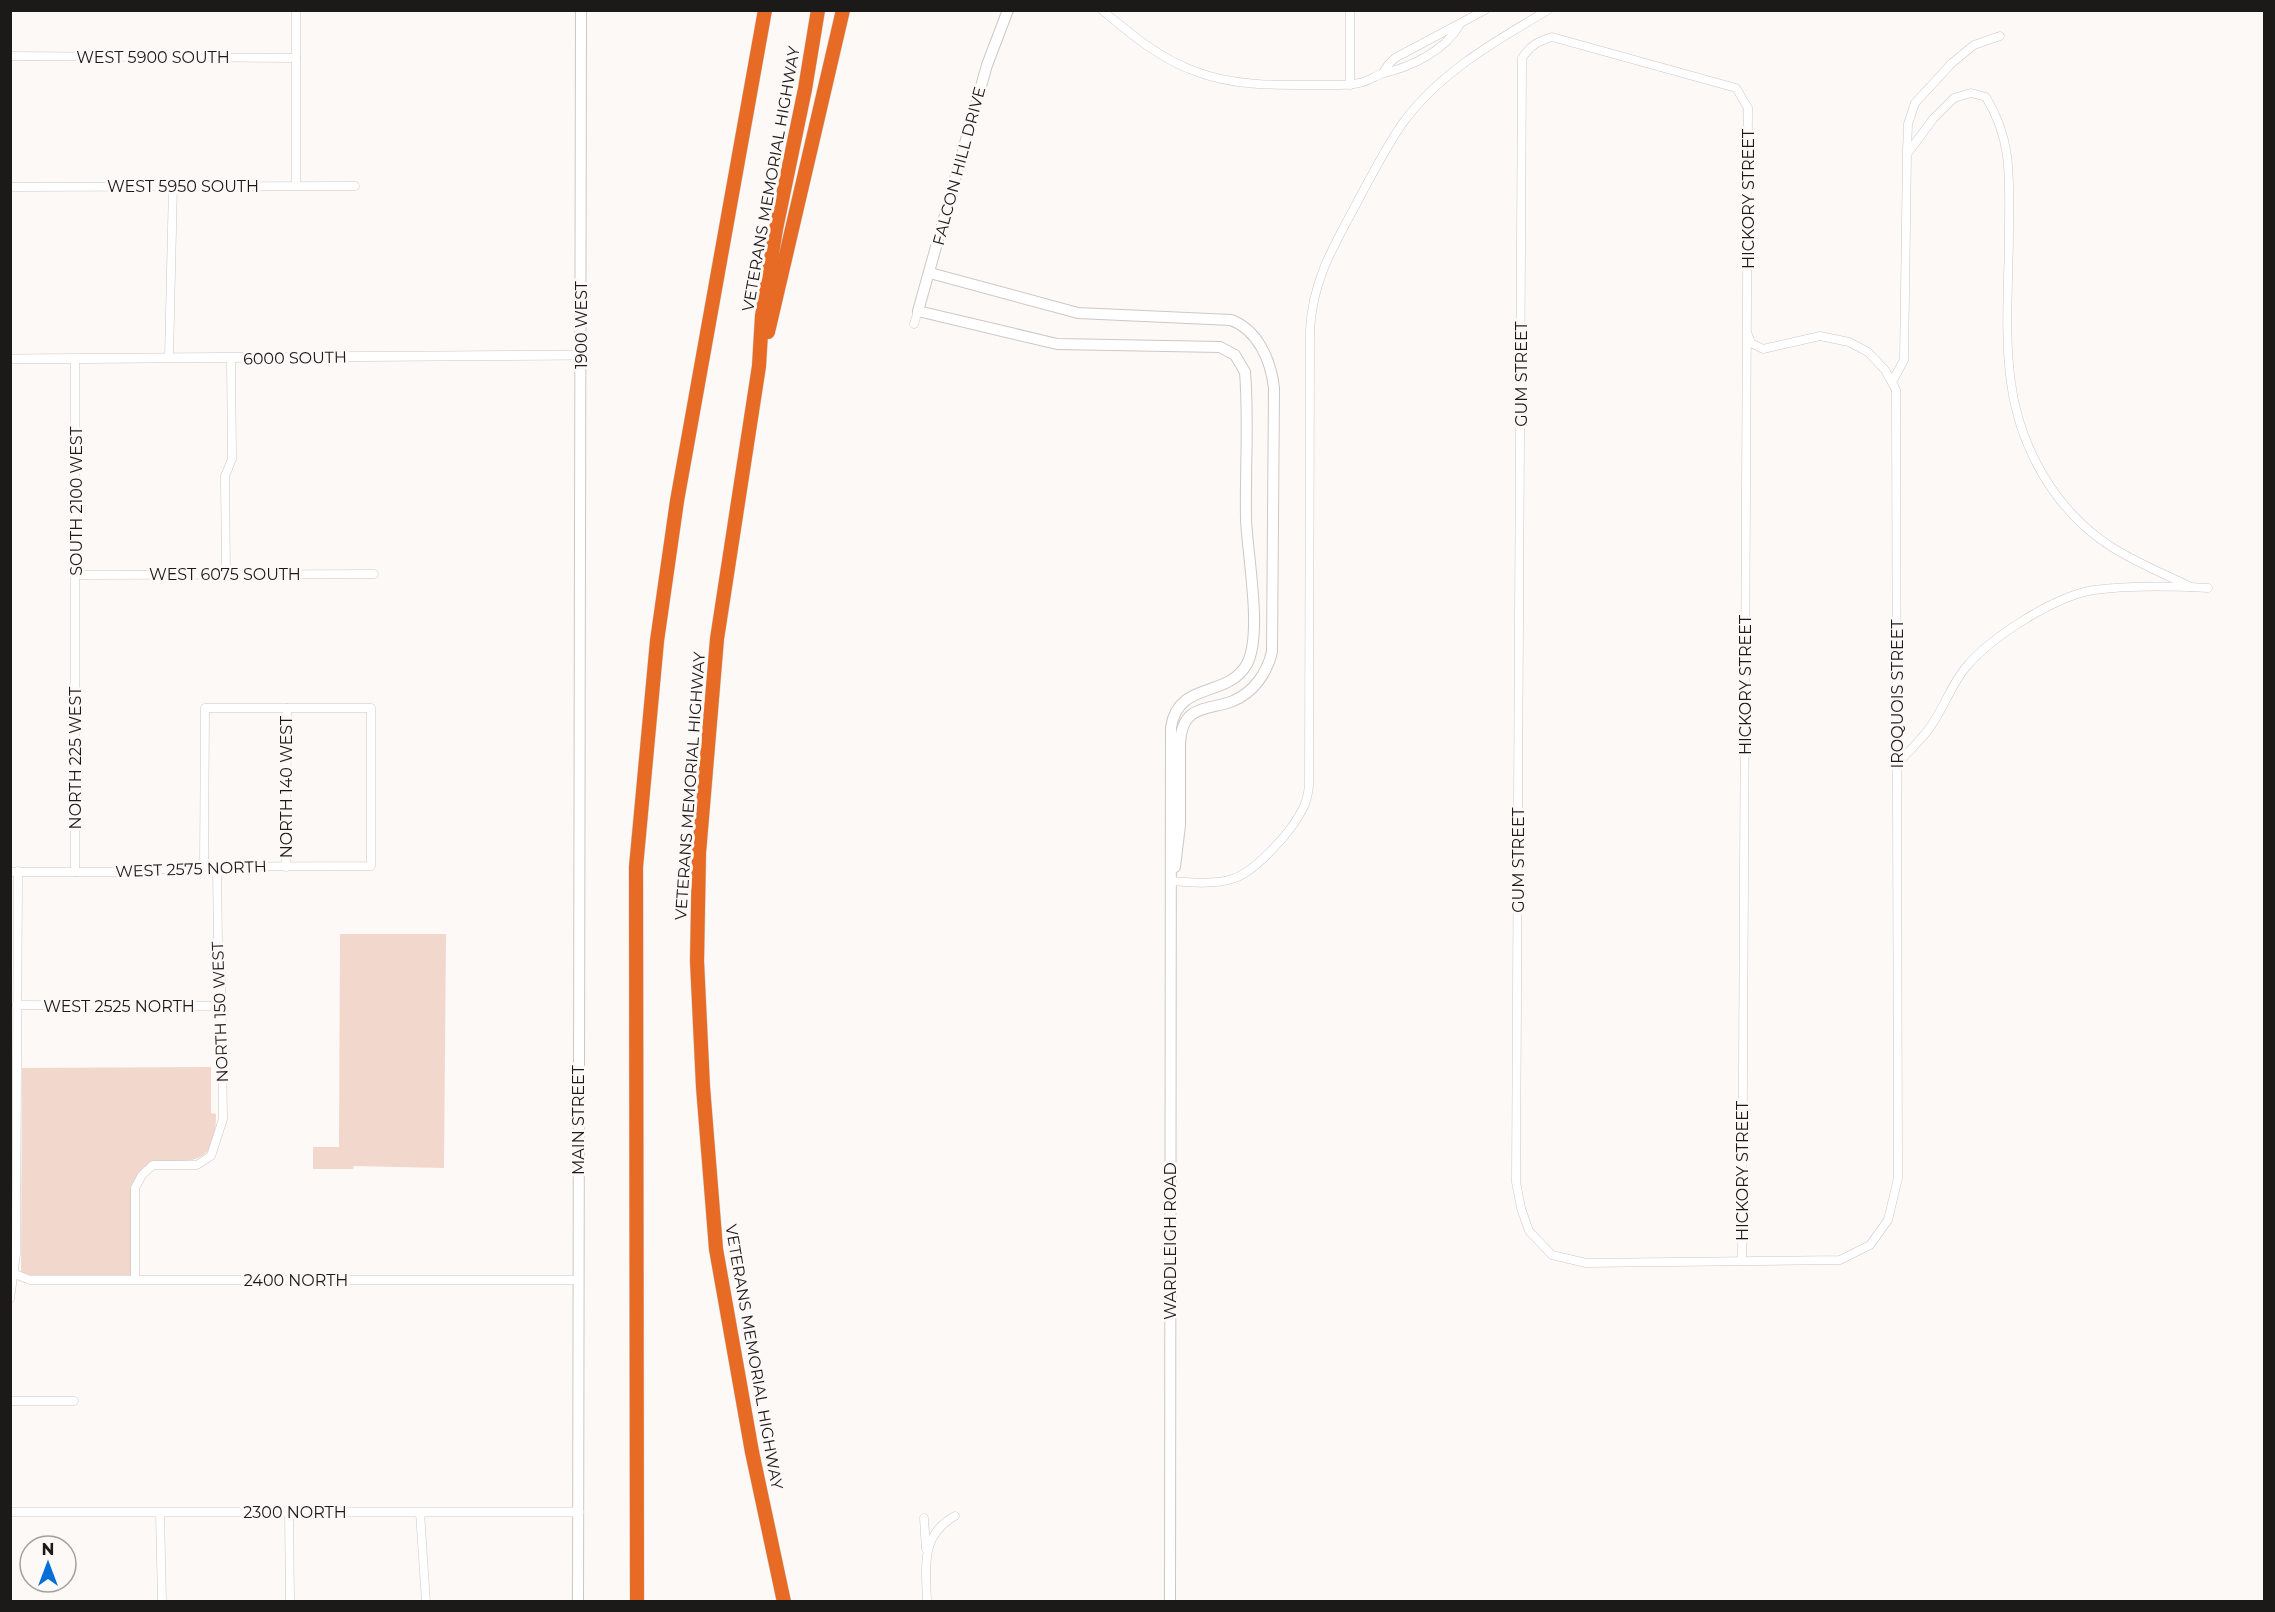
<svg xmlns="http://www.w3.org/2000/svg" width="2275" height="1612" font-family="Montserrat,sans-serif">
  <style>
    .green { fill: #f2d7cc }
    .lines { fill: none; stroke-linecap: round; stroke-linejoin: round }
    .minor-casing { stroke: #ccc8c6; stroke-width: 9 }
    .tertiary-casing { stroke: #ccc8c6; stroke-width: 10 }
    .secondary-casing { stroke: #ccc8c6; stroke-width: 12 }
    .motorway-casing { stroke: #d6d6d6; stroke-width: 15 }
    .minor { stroke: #fff; stroke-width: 8 }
    .tertiary { stroke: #fff; stroke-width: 9 }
    .secondary { stroke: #fff; stroke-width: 10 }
    .motorway { stroke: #e76b25; stroke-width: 14 }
    .labels { text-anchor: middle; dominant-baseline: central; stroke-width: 6; stroke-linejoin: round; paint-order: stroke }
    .street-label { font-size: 16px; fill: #1b1a19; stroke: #fdf9f7 }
  </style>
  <rect width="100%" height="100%" fill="#fdf9f7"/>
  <!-- green -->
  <g class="green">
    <path d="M340 934H446L444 1168 354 1166 353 1169H313V1147H339Z"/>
    <path d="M211 1067V1113L216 1114C216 1168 193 1160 150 1162L140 1172 131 1186V1275H21L22 1068Z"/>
  </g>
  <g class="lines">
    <defs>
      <g id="minor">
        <path d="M296 10V186"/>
        <path d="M1102 10C1132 35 1160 59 1197 72 1235 86 1274 85 1314 85 1329 85 1345 86 1359 83 1368 82 1376 75 1384 73 1411 67 1444 51 1459 26"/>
        <path d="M1350 10V85"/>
        <path d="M10 56 296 58"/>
        <path d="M1383 73 1388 65 1395 58 1485 10"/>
        <path d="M1907 152 1908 124 1915 103 1952 63 1974 45 2000 36"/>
        <path d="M10 187 355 186"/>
        <path d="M914 324 918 311"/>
        <path d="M169 358 173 186"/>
        <path d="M1892 382 1904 360 1907 154 1933 119 1954 98 1971 93 1986 97C2013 142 2009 178 2009 229 2009 280 2004 333 2011 383 2020 448 2055 510 2110 546 2135 562 2164 574 2191 587"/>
        <path d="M226 574 225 476 232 459 231 359"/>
        <path d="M76 575 374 574"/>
        <path d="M1897 764C1907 753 1919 742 1928 730 1943 711 1950 686 1966 667 1991 637 2055 596 2094 590 2132 585 2170 586 2208 588"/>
        <path d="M286 867 287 708"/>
        <path d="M10 872H143L180 867 371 866V708H205L204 866"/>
        <path d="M75 872V359"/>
        <path d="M1171 881C1191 882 1213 885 1232 879 1254 873 1290 833 1301 812 1306 804 1308 795 1309 786L1310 330C1312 285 1331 250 1352 212 1368 182 1383 152 1402 124 1440 72 1494 42 1548 10"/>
        <path d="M17 1005 221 1006"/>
        <path d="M1742 1261 1748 108 1736 88 1552 37C1538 41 1530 46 1522 58L1516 1182 1521 1208 1529 1231 1552 1255 1586 1263 1840 1260 1870 1245 1888 1220 1898 1178 1896 390 1885 370 1868 352 1849 342 1820 336 1763 349 1751 343 1747 332"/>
        <path d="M10 1272 30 1280H578"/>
        <path d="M135 1279V1188L142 1175 153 1165H197L211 1156 223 1119 221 968 218 946 217 867"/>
        <path d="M10 1299 16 1254 18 871"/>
        <path d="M10 1401H74"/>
        <path d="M160 1512 162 1602"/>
        <path d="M289 1512 290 1602"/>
        <path d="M420 1512 426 1602"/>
        <path d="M924 1518 926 1549"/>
        <path d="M927 1602C926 1567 920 1535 955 1516"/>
      </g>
      <g id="tertiary">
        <path d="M10 359 580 355"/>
        <path d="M10 1512H579"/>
      </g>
      <g id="secondary">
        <path d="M1008 10 987 65 918 311 1057 344 1220 347 1235 355 1245 372C1249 420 1245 470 1246 518 1247 554 1263 633 1247 664 1227 699 1179 680 1171 727L1170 1602"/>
        <path d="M930 273 1078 313 1231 320C1258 330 1271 361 1274 388L1272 652C1267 673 1254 692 1233 701 1207 711 1182 704 1180 743V825L1175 867"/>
        <path d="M578 1602 581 10"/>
      </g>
      <g id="motorway">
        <path d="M768 332 843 10"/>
        <path d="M637 1602 636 867 657 641 677 501 765 10"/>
        <path d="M784 1602 752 1452 716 1249 703 1087 697 961 699 853 717 639 759 366 762 316 776 229 805 89 818 10"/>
      </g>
    </defs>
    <!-- minor casing -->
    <use href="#minor" class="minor-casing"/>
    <!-- tertiary casing -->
    <use href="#tertiary" class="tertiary-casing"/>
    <!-- secondary casing -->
    <use href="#secondary" class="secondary-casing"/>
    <!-- motorway casing -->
    <use href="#motorway" class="motorway-casing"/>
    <!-- minor -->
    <use href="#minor" class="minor"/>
    <!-- tertiary -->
    <use href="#tertiary" class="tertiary"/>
    <!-- secondary -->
    <use href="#secondary" class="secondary"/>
    <!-- motorway -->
    <use href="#motorway" class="motorway"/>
  </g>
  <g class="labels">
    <!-- street labels -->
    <g class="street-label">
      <text x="153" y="57">WEST 5900 SOUTH</text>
      <text transform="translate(959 166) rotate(-75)">FALCON HILL DRIVE</text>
      <text transform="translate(771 179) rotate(-80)">VETERANS MEMORIAL HIGHWAY</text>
      <text x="183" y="186">WEST 5950 SOUTH</text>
      <text transform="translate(1748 199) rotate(-90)">HICKORY STREET</text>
      <text transform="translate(581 325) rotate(-90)">1900 WEST</text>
      <text transform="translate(295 358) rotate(-1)">6000 SOUTH</text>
      <text transform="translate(1521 374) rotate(-90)">GUM STREET</text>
      <text transform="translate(76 501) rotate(-90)">SOUTH 2100 WEST</text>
      <text x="225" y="574">WEST 6075 SOUTH</text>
      <text transform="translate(1745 685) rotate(-90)">HICKORY STREET</text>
      <text transform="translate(1897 694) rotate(-90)">IROQUOIS STREET</text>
      <text transform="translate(75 758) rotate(-90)">NORTH 225 WEST</text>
      <text transform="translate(690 786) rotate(-86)">VETERANS MEMORIAL HIGHWAY</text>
      <text transform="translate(286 787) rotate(-90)">NORTH 140 WEST</text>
      <text transform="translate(1518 860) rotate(-90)">GUM STREET</text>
      <text transform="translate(191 869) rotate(-2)">WEST 2575 NORTH</text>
      <text x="119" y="1006">WEST 2525 NORTH</text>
      <text transform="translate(220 1012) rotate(-92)">NORTH 150 WEST</text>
      <text transform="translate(578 1120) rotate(-90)">MAIN STREET</text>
      <text transform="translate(1742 1171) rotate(-90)">HICKORY STREET</text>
      <text transform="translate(1170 1241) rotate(-90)">WARDLEIGH ROAD</text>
      <text x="296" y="1280">2400 NORTH</text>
      <text transform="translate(754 1357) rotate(80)">VETERANS MEMORIAL HIGHWAY</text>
      <text x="295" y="1512">2300 NORTH</text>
    </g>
  </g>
  <!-- border -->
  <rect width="2275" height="1612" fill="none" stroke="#1b1a19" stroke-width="24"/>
  <!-- north arrow -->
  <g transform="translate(48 1564)"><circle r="28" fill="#fdf9f7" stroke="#a3a09e" stroke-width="1.5"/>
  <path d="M0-4.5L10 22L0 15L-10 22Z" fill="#066fd7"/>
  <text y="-9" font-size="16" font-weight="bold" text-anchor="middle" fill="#1b1a19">N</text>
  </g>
</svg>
